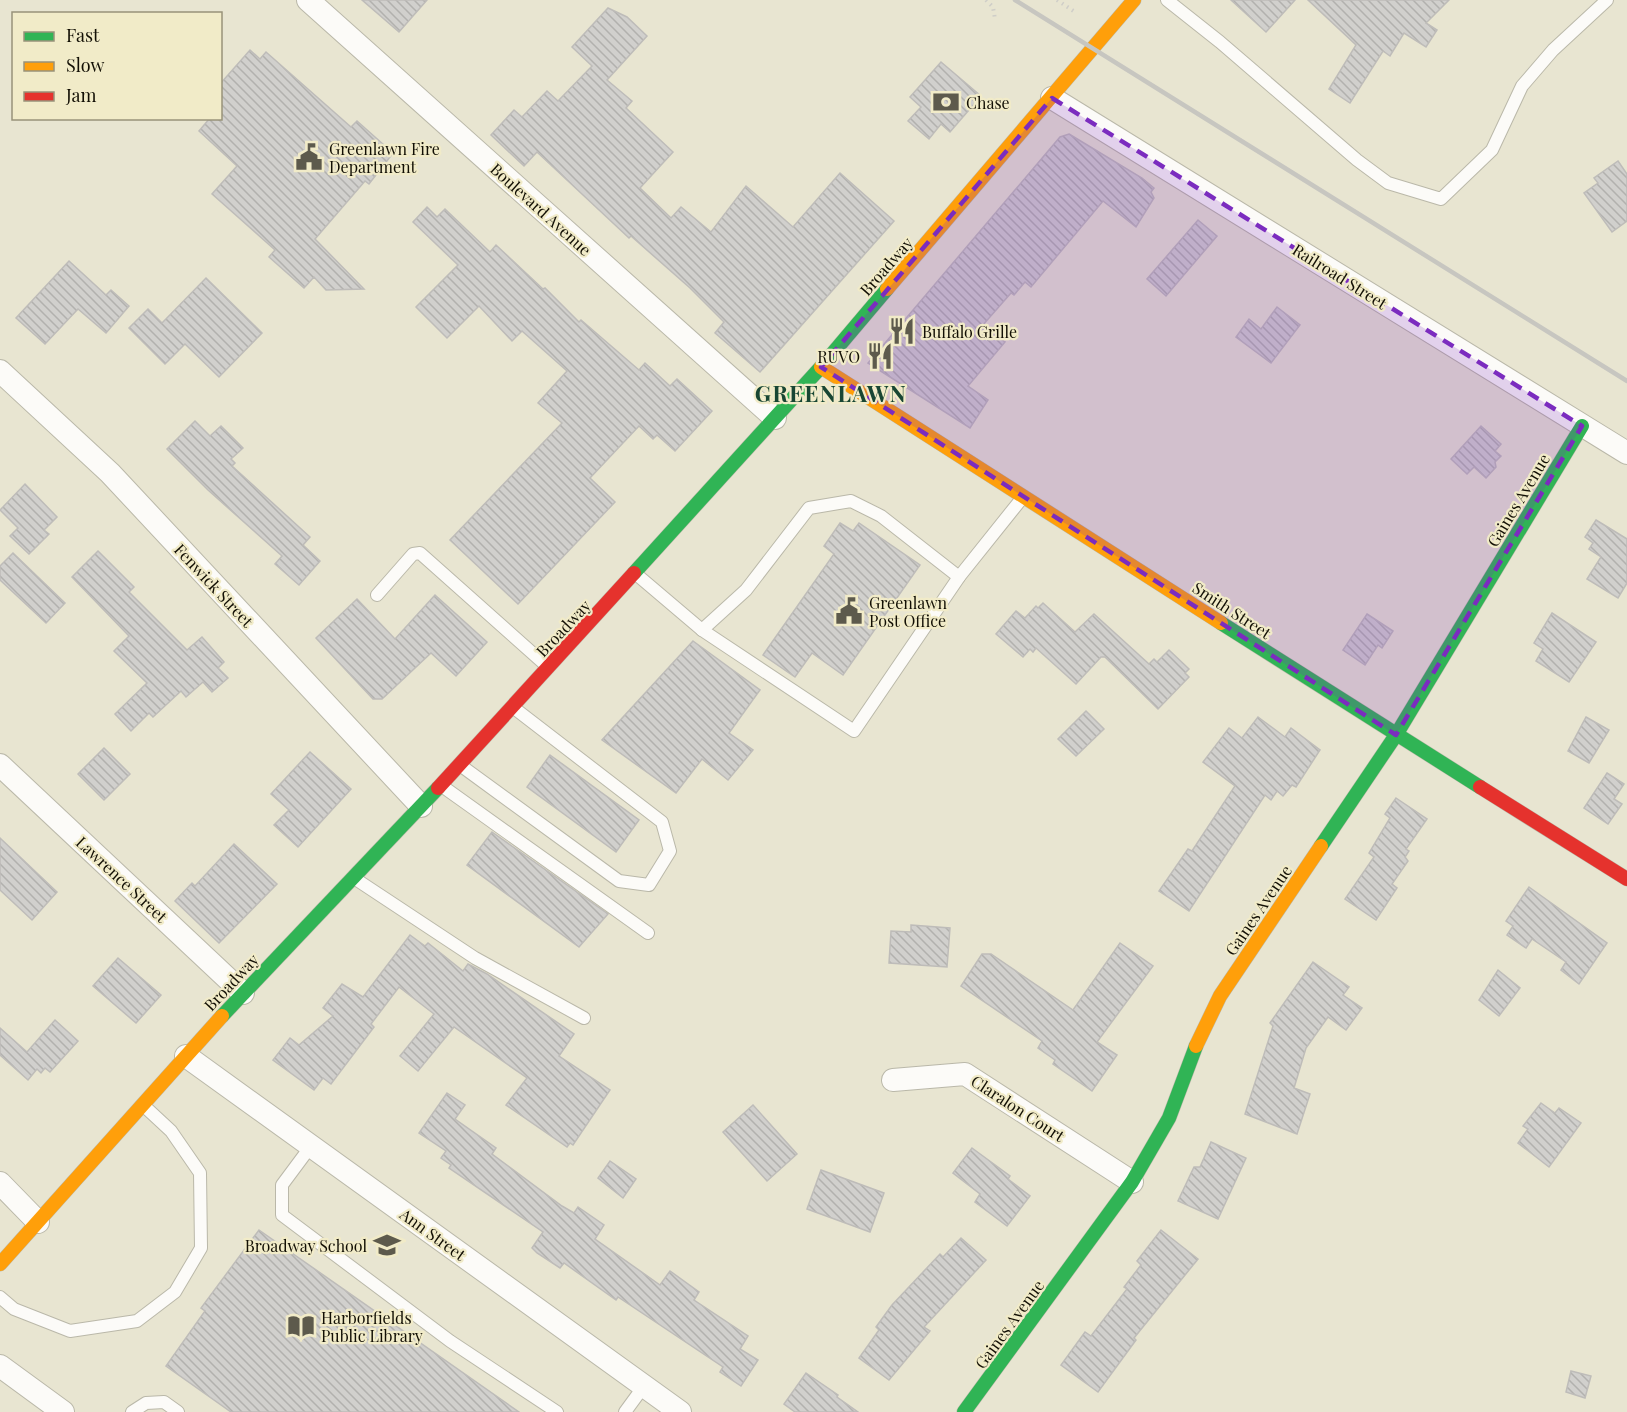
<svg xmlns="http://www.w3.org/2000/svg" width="1627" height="1412" font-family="'Playfair Display',serif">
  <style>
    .building { fill: url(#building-back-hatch); stroke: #bebcb9; stroke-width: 1.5 }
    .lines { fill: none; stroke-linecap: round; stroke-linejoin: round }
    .lane-casing { stroke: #bab8a9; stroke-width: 14 }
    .street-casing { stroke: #bab8a9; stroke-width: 24 }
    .fast-casing { stroke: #bab8a9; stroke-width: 15 }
    .slow-casing { stroke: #bab8a9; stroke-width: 15 }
    .jam-casing { stroke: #bab8a9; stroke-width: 15 }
    .path { stroke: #cfcec8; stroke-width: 4; stroke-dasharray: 1.5 4.5; stroke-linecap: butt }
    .lane { stroke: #fcfbf8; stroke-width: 12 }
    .street { stroke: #fcfbf8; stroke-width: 22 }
    .fast { stroke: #30b455; stroke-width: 14 }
    .slow { stroke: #ff9f0a; stroke-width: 14 }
    .jam { stroke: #e5322d; stroke-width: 14 }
    .rail { stroke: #c7c6c0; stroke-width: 4.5 }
    .marked { fill: #7b2cbf; fill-opacity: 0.2; stroke: #7b2cbf; stroke-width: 4.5; stroke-dasharray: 12 8; stroke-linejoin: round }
    .labels { text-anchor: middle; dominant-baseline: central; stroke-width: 4.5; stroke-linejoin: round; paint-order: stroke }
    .poi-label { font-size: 16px; fill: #120f04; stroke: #f1ebc8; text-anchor: start }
    .street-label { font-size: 16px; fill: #120f04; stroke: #f1ebc8 }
    .district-label { font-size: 22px; font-weight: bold; letter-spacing: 1.5px; fill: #184633; stroke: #f1ebc8 }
  </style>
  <defs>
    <pattern id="building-back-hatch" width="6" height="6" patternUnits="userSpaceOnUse" patternTransform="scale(1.5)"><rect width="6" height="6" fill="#d1d0cd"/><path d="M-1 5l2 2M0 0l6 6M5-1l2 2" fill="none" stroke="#b2b1ae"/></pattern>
  </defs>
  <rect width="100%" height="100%" fill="#e8e5d1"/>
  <!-- building -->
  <g class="building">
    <path d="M362 0H427L399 32Z"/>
    <path d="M1231 0H1295L1266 32Z"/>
    <path d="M1308 0H1449L1426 23 1437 30 1426 47 1404 33 1390 56 1383 51 1350 103 1329 89 1356 45Z"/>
    <path d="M608 8 627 17 647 36 607 80 632 101 626 108 673 152 640 188 671 218 681 207 711 232 746 186 793 227 840 173 894 221 760 372 715 333 724 322 690 288 631 236 629 238 537 152 524 166 491 135 514 110 522 117 547 91 558 101 592 66 572 47Z"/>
    <path d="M250 50 260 59 266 52 351 127 357 121 393 153 369 184 365 181 315 239 364 289 326 290 314 277 304 288 269 257 275 250 212 194 237 166 199 131 210 118H220V84Z"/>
    <path d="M941 62 981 96 950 132 941 124 929 139 908 121 921 107 910 97Z"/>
    <path d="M1069 134 1142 178 1154 188 1151 192 1154 198 1136 227 1103 201 1031 287 1025 282 1014 295 1011 293 982 326 1005 342 968 386 988 400 970 428 868 363 1060 137Z"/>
    <path d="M1618 161 1627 174V221L1612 232 1584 193 1598 183 1594 178Z"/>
    <path d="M427 207 437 217 445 209 490 252 496 245 543 289 545 288 579 322 581 320 639 370 645 363 670 386 677 379 712 411 675 451 657 435 653 439 639 426 590 478 615 502 518 604 450 540 562 423 538 403 567 371 522 331 512 341 479 306 447 338 416 307 458 265 413 222Z"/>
    <path d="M1198 220 1217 236 1166 296 1147 279Z"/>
    <path d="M69 261 106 295 111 290 129 306 106 333 78 309 45 344 16 318Z"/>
    <path d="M206 278 262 333 219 377 185 344 165 364 129 328 148 309 162 323Z"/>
    <path d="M1277 307 1300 325 1271 363 1236 337 1249 319 1261 329Z"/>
    <path d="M195 421 210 436 221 426 243 448 231 459 235 463 232 466 310 537 303 545 320 561 299 585 275 564 282 556 208 490 167 449Z"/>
    <path d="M1481 426 1501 444 1495 451 1501 456 1495 462 1496 467 1486 478 1474 467 1467 474 1451 459Z"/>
    <path d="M25 484 57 517 44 530 49 534 29 554 10 536 18 528 0 510Z"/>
    <path d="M1596 520 1627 539V583L1618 598 1587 579 1601 557 1589 549 1593 543 1585 537Z"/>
    <path d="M840 523 853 531 859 523 920 565 843 675 812 653 795 677 763 655 834 554 824 546Z"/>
    <path d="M98 551 134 587 129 592 187 650 202 637 224 662 218 668 228 678 212 692 203 682 186 697 181 691 153 717 149 713 131 731 115 714 147 683 114 651 129 636 72 577Z"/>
    <path d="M13 553 65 603 46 623 0 580V566Z"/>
    <path d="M435 595 487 642 456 676 431 653 382 699H373L316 638 357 599 395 639Z"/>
    <path d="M1043 603 1075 632 1094 614 1149 664 1154 659 1157 662 1169 650 1189 669 1185 673 1189 677 1158 709 1105 657H1101L1076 684 1036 648 1033 652 1030 649 1023 657 996 634 1016 611 1025 618 1036 606 1038 608Z"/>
    <path d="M1552 613 1596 642 1569 682 1536 661 1543 649 1534 643Z"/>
    <path d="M1367 614 1393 631 1382 648 1378 645 1365 665 1343 650Z"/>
    <path d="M693 641 760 690 729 733 753 750 728 780 702 759 676 793 602 740Z"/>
    <path d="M1086 711 1104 729 1076 756 1058 739Z"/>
    <path d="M1258 717 1285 737 1291 728 1320 750 1296 787 1292 785 1283 796 1277 791 1271 800 1265 795 1189 911 1159 891 1188 849 1192 851 1235 786 1203 762 1229 728 1242 738Z"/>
    <path d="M1586 717 1609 730 1589 763 1568 751Z"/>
    <path d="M104 748 130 774 104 800 78 774Z"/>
    <path d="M310 752 351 789 298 847 274 825 289 810 271 794Z"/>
    <path d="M550 755 639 820 616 852 527 787Z"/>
    <path d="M1607 773 1624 784 1614 799 1622 804 1608 824 1584 808Z"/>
    <path d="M1396 798 1427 819 1406 849 1409 851 1405 857 1408 861 1392 884 1397 888 1376 920 1345 899 1374 857 1369 853 1390 818 1385 814Z"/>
    <path d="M492 832 608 914 579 947 467 865Z"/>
    <path d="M0 838 57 892 32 920 0 890Z"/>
    <path d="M234 844 277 884 219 943 175 901 192 883 195 886Z"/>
    <path d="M1529 887 1607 943 1579 984 1561 970 1566 962 1532 939 1526 948 1507 935 1513 926 1506 921Z"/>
    <path d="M911 925 950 928 947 967 889 963 891 931 911 932Z"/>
    <path d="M410 935 425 946 428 943 463 971 468 964 487 974 574 1034 559 1056 610 1090 573 1145 570 1143 567 1147 506 1105 527 1078 454 1027 418 1071 400 1056 434 1014 399 987 371 1024 374 1027 331 1084 323 1078 314 1090 273 1060 290 1038 299 1045 333 1016 323 1008 342 984 363 997Z"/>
    <path d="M1120 943 1153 966 1097 1042 1117 1055 1092 1091 1053 1064 1055 1060 1038 1048 1042 1041 961 986 982 954H991L1073 1010Z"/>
    <path d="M118 958 161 995 136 1023 93 986Z"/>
    <path d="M1313 962 1349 987 1343 995 1362 1008 1346 1030 1328 1017 1306 1048 1294 1088 1310 1094 1297 1134 1245 1114 1273 1026 1270 1023Z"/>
    <path d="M1498 970 1520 988 1499 1016 1479 1000Z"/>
    <path d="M55 1020 78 1041 50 1072 45 1068 41 1073 37 1069 28 1080 0 1055V1028L27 1052Z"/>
    <path d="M447 1093 465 1105 455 1119 496 1148 492 1154 562 1206 574 1213 578 1207 604 1225 595 1239 660 1285 670 1271 699 1292 694 1300 748 1336 740 1349 758 1360 741 1386 720 1372 723 1367 618 1297 616 1300 564 1263 560 1268 537 1253 532 1248 543 1232 449 1168 451 1165 441 1158 446 1151 419 1133Z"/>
    <path d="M1541 1103 1555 1113 1559 1108 1581 1123 1549 1167 1518 1143 1528 1129 1523 1126Z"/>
    <path d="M753 1105 797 1154 767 1181 723 1132Z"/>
    <path d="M1211 1142 1246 1158 1218 1219 1178 1201 1194 1167H1200Z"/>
    <path d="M972 1148 1010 1176 1008 1179 1030 1196 1007 1226 975 1202 980 1194 953 1173Z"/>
    <path d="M610 1161 636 1179 623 1198 598 1178Z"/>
    <path d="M821 1170 884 1193 870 1232 807 1209Z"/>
    <path d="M259 1230 519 1412H231L166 1366 205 1311 201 1308Z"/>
    <path d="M1161 1230 1198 1259 1134 1338 1136 1340 1098 1392 1061 1365 1085 1332 1091 1336 1127 1289 1124 1287 1141 1265 1137 1261Z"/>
    <path d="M961 1238 986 1260 924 1327 930 1331 889 1380 859 1358 879 1330 876 1327 892 1305 940 1254 943 1257Z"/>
    <path d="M1571 1371 1591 1376 1585 1398 1566 1392Z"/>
    <path d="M806 1373 838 1395 837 1397 858 1412H795L784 1404Z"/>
  </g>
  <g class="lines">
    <defs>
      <g id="lane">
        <path d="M1167 0 1220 42 1357 160 1388 183 1441 199 1492 150 1522 86 1553 50 1607 0"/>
        <path d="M636 574 702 630 854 731 959 577"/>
        <path d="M377 595 413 554 420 553 548 667"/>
        <path d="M702 630 746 590 809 508 851 501 881 516 959 577 1023 497"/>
        <path d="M460 765 619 881 649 885 670 851 662 822 514 708"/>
        <path d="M442 786 648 933"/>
        <path d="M354 878 475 958 584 1018"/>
        <path d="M311 1146 282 1185V1215L450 1341 557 1412"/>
        <path d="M0 1297 14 1309 70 1331 137 1321 175 1292 201 1248 200 1173 171 1131 143 1105"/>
        <path d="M132 1412 146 1403 164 1402 178 1412"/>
        <path d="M625 1412 644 1386"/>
      </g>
      <g id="street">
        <path d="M308 0 775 418"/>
        <path d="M1052 98 1627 453"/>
        <path d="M0 371 110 473 421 806"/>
        <path d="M0 765 243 993"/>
        <path d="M186 1056 680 1412"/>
        <path d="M893 1080 965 1074 1132 1182"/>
        <path d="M0 1183 38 1222"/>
        <path d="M0 1366 63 1412"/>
      </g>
      <g id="fast">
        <path d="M634 573 821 367 887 289"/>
        <path d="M1221 623 1480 787"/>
        <path d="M1321 846 1396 735 1582 426"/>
        <path d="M222 1016 438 788"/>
        <path d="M964 1412 1132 1182 1169 1118 1196 1046"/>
      </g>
      <g id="slow">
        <path d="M887 289 1134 0"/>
        <path d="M821 367 1221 623"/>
        <path d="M1196 1046 1220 996 1321 846"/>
        <path d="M0 1264 222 1016"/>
      </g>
      <g id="jam">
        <path d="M1480 787 1627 879"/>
        <path d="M438 788 634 573"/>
      </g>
    </defs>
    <!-- lane casing -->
    <use href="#lane" class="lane-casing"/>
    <!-- street casing -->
    <use href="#street" class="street-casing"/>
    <!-- fast casing -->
    <use href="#fast" class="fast-casing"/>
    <!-- slow casing -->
    <use href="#slow" class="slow-casing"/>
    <!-- jam casing -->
    <use href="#jam" class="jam-casing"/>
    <!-- path -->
    <g class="path">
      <path d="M986 0 993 7 995 19"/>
      <path d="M1057 0 1075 12"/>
    </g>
    <!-- lane -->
    <use href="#lane" class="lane"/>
    <!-- street -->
    <use href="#street" class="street"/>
    <!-- fast -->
    <use href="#fast" class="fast"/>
    <!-- slow -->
    <use href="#slow" class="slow"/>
    <!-- jam -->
    <use href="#jam" class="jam"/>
    <!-- rail -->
    <path class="rail" d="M1015 0 1627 381"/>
  </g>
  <!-- marked area -->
  <path class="marked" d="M1052 98 1582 426 1396 735 821 367Z"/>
  <!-- icons -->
  <defs>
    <symbol id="bank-bare" viewBox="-9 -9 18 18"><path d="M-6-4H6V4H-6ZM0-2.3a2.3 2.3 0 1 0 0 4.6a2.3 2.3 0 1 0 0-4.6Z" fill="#5d5a4c" stroke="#f1ebc8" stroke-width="2.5" paint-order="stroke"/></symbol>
    <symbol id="civic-bare" viewBox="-9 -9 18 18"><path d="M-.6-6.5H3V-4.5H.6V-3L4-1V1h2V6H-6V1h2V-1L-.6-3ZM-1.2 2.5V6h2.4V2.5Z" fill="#5d5a4c" stroke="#f1ebc8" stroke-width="2.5" paint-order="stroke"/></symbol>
    <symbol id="restaurant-bare" viewBox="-9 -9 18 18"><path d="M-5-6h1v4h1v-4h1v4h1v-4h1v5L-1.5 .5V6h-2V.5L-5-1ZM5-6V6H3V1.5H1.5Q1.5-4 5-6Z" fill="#5d5a4c" stroke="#f1ebc8" stroke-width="2.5" paint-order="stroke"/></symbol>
    <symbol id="school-bare" viewBox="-9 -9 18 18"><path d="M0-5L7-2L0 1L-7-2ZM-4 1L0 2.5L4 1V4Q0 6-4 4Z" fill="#5d5a4c" stroke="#f1ebc8" stroke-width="2.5" paint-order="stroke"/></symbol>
    <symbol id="library-bare" viewBox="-9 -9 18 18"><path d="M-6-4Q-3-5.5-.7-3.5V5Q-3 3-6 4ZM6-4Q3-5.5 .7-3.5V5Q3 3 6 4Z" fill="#5d5a4c" stroke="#f1ebc8" stroke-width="2.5" paint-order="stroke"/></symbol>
  </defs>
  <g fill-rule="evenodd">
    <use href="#bank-bare" x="927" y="83" width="38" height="38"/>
    <use href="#civic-bare" x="290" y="138" width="38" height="38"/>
    <use href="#restaurant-bare" x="883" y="312" width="38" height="38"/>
    <use href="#restaurant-bare" x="861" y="337" width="38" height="38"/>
    <use href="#civic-bare" x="830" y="592" width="38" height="38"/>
    <use href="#school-bare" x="368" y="1226" width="38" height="38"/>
    <use href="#library-bare" x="282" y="1307" width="38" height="38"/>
  </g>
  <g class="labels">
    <!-- poi labels -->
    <g class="poi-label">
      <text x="966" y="102">Chase</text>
      <text x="329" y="148">Greenlawn Fire<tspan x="329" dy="18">Department</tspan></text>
      <text x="922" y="331">Buffalo Grille</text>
      <text x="860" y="356" text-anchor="end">RUVO</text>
      <text x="869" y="602">Greenlawn<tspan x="869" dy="18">Post Office</tspan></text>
      <text x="367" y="1245" text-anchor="end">Broadway School</text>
      <text x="321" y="1317">Harborfields<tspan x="321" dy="18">Public Library</tspan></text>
    </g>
    <!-- street labels -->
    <g class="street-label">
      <text transform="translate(541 209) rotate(42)">Boulevard Avenue</text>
      <text transform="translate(886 266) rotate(-49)">Broadway</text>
      <text transform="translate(1340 276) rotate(32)">Railroad Street</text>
      <text transform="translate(1518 500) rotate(-59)">Gaines Avenue</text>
      <text transform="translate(214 585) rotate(47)">Fenwick Street</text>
      <text transform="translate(1232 610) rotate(33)">Smith Street</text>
      <text transform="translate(563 628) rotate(-47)">Broadway</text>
      <text transform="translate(122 879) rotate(43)">Lawrence Street</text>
      <text transform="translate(1258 910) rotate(-56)">Gaines Avenue</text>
      <text transform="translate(231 982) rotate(-47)">Broadway</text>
      <text transform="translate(1018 1108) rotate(33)">Claralon Court</text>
      <text transform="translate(433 1234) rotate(36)">Ann Street</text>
      <text transform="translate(1009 1324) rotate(-54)">Gaines Avenue</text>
    </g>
    <!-- district labels -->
    <g class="district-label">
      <text x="831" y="393">GREENLAWN</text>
    </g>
  </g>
  <!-- legend -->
  <rect x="12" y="12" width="210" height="108" fill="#f1ebc8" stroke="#98937a" stroke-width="1.5"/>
  <rect x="24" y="32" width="30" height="9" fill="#30b455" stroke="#98937a" stroke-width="1.5"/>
  <text x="66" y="42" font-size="18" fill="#120f04">Fast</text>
  <rect x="24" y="62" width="30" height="9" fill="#ff9f0a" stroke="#98937a" stroke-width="1.5"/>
  <text x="66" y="72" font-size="18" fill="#120f04">Slow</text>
  <rect x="24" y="92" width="30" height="9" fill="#e5322d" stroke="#98937a" stroke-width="1.5"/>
  <text x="66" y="102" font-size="18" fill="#120f04">Jam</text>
</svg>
